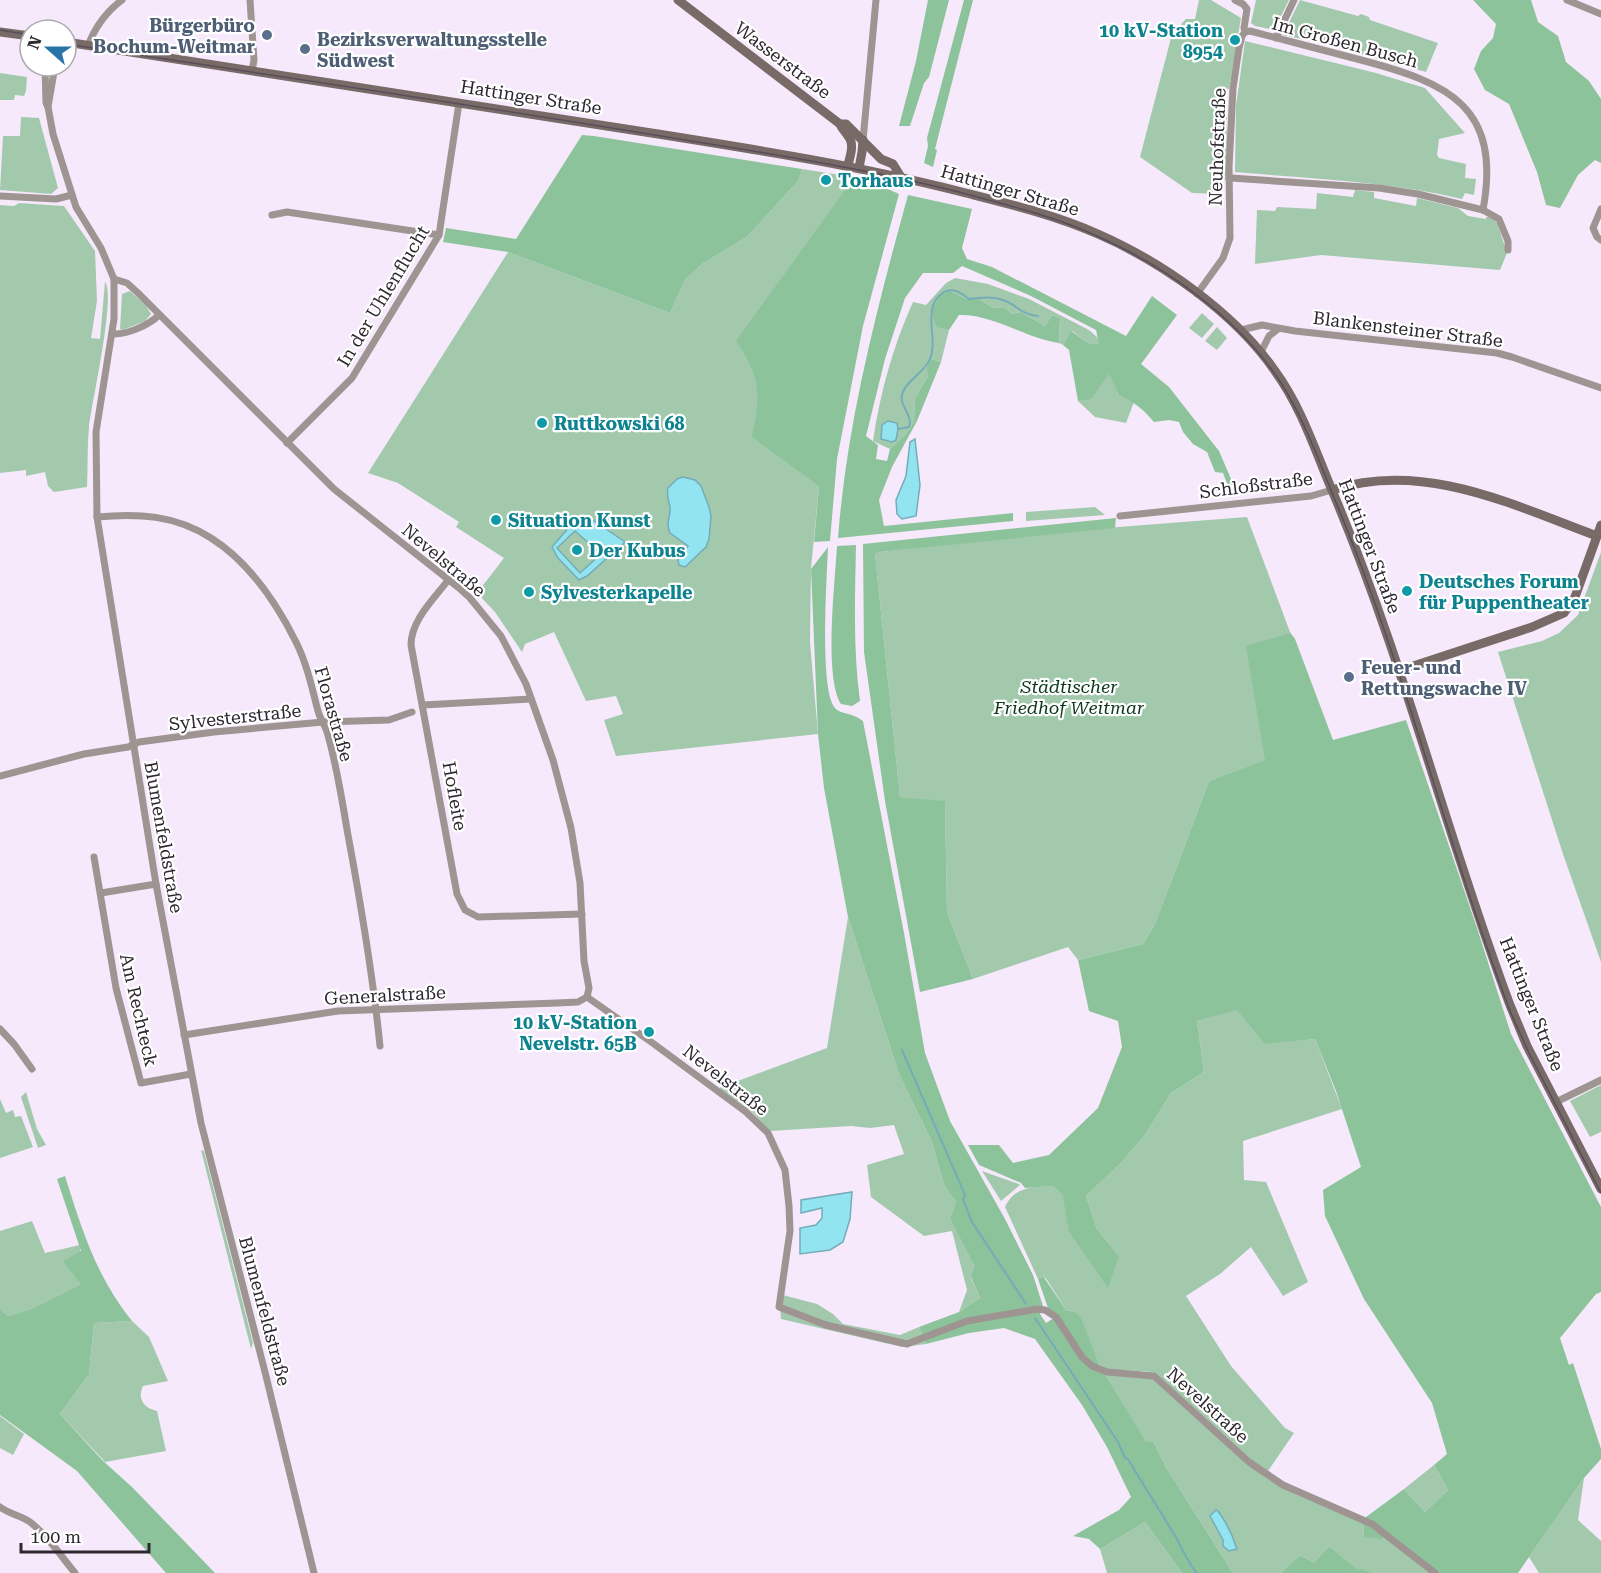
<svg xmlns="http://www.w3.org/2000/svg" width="1601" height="1573" font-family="'Roboto Serif',serif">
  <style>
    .green { fill: #a3c9ad }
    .forest { fill: #8cc39b }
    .water { fill: #93e4f1; stroke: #74acb7; stroke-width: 1.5; fill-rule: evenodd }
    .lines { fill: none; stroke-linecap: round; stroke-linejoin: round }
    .stream { stroke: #74acb7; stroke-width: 2 }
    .minor { stroke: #9e9492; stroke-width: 7 }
    .secondary { stroke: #786a67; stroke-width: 9 }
    .tram { stroke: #564f59; stroke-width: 1.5 }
    .service-dot { fill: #5c6f8a; stroke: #fff; stroke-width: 2 }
    .culture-dot { fill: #0f9aa8; stroke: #fff; stroke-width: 2 }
    .labels { text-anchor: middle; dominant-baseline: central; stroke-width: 4.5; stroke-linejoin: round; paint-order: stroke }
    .service-label { font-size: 18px; font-weight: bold; fill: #4e5e75; stroke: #fff; text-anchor: start }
    .culture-label { font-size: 18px; font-weight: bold; fill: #0d838f; stroke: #fff; text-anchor: start }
    .street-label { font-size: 18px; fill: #2d282f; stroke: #fff }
    .park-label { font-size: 18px; font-style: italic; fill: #0c371d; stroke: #fff }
  </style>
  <rect width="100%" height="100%" fill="#f6e9fb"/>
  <!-- green -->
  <g class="green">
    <path d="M1199 0H1211L1241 18 1229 89H1222L1220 115 1227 116 1226 180 1218 179V194L1192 193 1140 157 1172 34 1186 19H1195Z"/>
    <path d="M1256 0H1289L1274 30 1255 26 1251 23Z"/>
    <path d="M1300 0 1358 16 1361 14 1369 17 1370 20 1438 43 1426 72 1321 43 1283 35Z"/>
    <path d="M1245 41 1376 73 1425 88 1465 133 1439 139 1437 155 1439 158 1466 164 1465 178 1476 179 1474 195 1465 193 1462 199C1387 181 1311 179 1235 172L1236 106Z"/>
    <path d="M0 73 27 77 26 91 24 96 15 95 14 100H0Z"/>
    <path d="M21 117 39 118 58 188 51 194 0 190 3 136H20Z"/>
    <path d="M802 169 834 174 881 186 819 486 811 569 810 642 818 734 616 756 604 720 623 714 616 696 586 701 554 632 525 644 522 652 495 612 477 593 504 558 456 527 459 522 398 483 368 473 508 252 670 313 685 280 702 264 747 237 799 180Z"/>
    <path d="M1355 190 1374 192V198L1416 206 1417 198 1458 208 1468 216 1486 219V217H1493L1498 225 1507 253 1500 270 1321 255 1255 264 1257 210 1275 211 1277 207 1316 209 1317 193 1353 197Z"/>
    <path d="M19 203 64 206 95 251 97 301 91 338 100 339 105 282C116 296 92 402 89 427 87 447 88 467 87 487L54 492 48 486 45 472 26 476V470L0 473V205L14 206Z"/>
    <path d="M955 278 988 284 1029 299 1089 330 1097 337 1100 344H1090L1072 331 1063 345 1059 343 1060 320 1052 315 1045 326 1021 312 1012 314 1004 307 993 308 978 298 967 299 950 291 937 326 949 330 941 362 932 359 928 376 915 398 914 422 906 434 890 449 873 441C880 393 893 346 913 302L926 305 946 283Z"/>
    <path d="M130 291 146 306 151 314 145 321 123 330 120 329 122 294Z"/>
    <path d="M1202 313 1214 324 1202 338 1189 328Z"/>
    <path d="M1217 327 1227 338 1217 350 1205 341Z"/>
    <path d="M1109 373 1119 396 1134 402 1126 423 1095 417 1078 401 1091 398Z"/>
    <path d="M1095 507 1105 515 1026 521V512Z"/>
    <path d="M1247 517 1290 632 1295 639 1266 760 1209 781 1155 924 1143 944 1078 960 1068 947 973 979 947 912 945 802 900 797 875 554 880 552 1080 530Z"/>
    <path d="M1601 552V962L1563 854 1498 652 1542 641 1559 633 1578 615Z"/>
    <path d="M848 917 899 1074 932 1142 944 1185 956 1202 950 1219 974 1266 971 1278 980 1298 959 1312 967 1290 952 1231 924 1236 871 1197 867 1165 904 1154 894 1125 870 1128 851 1126 770 1131 753 1113 719 1088 827 1048Z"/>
    <path d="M1237 1009 1265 1043 1315 1039 1342 1109 1243 1141 1244 1180 1266 1182 1308 1282 1283 1296 1251 1247 1220 1274 1186 1296 1231 1366 1285 1428 1294 1433 1268 1471 1251 1461 1155 1373C1146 1370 1115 1371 1102 1370L1075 1312 1066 1310 1047 1280 1043 1276 1038 1279 1005 1207C1015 1186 1033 1187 1053 1186L1064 1195 1068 1230 1119 1256 1097 1229 1086 1196 1120 1164 1145 1135 1171 1093 1204 1072 1197 1021Z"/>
    <path d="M1601 1085V1132L1590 1137 1570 1101Z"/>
    <path d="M26 1092 37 1129 46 1145 38 1148 21 1097Z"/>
    <path d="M0 1099 6 1113 13 1110 15 1117 21 1116 33 1147 0 1158Z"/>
    <path d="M201 1150 204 1151 253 1343 251 1349Z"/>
    <path d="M982 1171 1019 1184 1020 1185 1001 1201Z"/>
    <path d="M32 1221 45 1253 80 1245 81 1284 31 1309 8 1316 0 1309V1231Z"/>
    <path d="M783 1295 817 1304 833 1314 843 1324 900 1335 919 1327 926 1344 902 1347 781 1319 780 1307Z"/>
    <path d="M132 1321 149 1337 168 1381 143 1386C137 1399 144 1408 157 1411L166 1451 105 1462 60 1414 89 1374 94 1323Z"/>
    <path d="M1105 1374 1154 1378 1190 1413 1295 1494 1363 1523 1364 1537 1384 1535 1437 1573H1375L1355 1569 1329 1546 1314 1563 1300 1555 1281 1573H1233L1167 1469 1153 1441 1146 1443Z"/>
    <path d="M0 1416 24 1434 13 1455 0 1448Z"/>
    <path d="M1434 1465 1448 1490 1425 1512 1404 1489Z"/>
    <path d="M1584 1478 1578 1520 1601 1541V1573H1539L1529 1557Z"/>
    <path d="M1145 1522 1182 1573H1107L1100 1549Z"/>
  </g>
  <!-- forest -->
  <g class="forest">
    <path d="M928 0H949L929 77 924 83 910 126H899L916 61Z"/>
    <path d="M964 0H973L935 149 937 150 933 167 924 163 928 146 927 138Z"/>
    <path d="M1473 0H1531L1538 22 1558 36 1566 62 1589 81 1601 99V163L1595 160 1578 175 1560 208 1546 205 1537 172 1509 104 1485 90 1474 69 1481 51 1493 38 1496 24Z"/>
    <path d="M582 135 594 136 802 169 799 180 747 237 702 264 685 280 670 313 508 252 443 242 446 228 516 239Z"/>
    <path d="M853 179 881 186 899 194 863 326 837 459 830 541 814 542 819 486 752 437C761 394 761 378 736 341Z"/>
    <path d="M908 195 972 209 962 248 967 259 992 267 1126 336 1152 296 1177 315 1141 364 1169 387 1219 451 1237 493 1231 494 1223 473 1215 472 1207 452 1193 444 1183 432 1179 422 1169 420 1154 422C1143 409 1135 402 1119 396L1109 374 1091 399 1078 401 1069 350 1063 345 1071 331 1090 344H1099L1096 330 1031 296 962 266 953 273H923L905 298 885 359 866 436 878 445 876 459 887 461 890 449 906 434 914 422 915 398 928 376 927 367 932 359 941 362 917 421 892 467 879 500 884 526 1013 513V521L838 538C847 421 877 308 908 195Z"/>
    <path d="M950 291 967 299 978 298 993 308 1004 307 1012 314 1021 312 1045 326 1052 315 1060 319 1059 343C1024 338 994 314 959 315L949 330 937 327 931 313 940 295Z"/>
    <path d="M1116 518 1115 528 880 552 875 554 900 797 945 801 947 912 973 979 920 992 885 801 864 652 863 544Z"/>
    <path d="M856 545C855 597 853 649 860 701L852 706 841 704C824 676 835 582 837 546Z"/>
    <path d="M828 547C827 576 819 690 835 708 841 715 852 712 863 721L904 933 925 1053 950 1121 1005 1219 1033 1275 1043 1306 1040 1314 1046 1323 1057 1316 1048 1308 1038 1279 1043 1276 1066 1310 1075 1312 1081 1318 1099 1364 1146 1442 1153 1441 1167 1469 1233 1573H1182L1145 1522 1100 1549 1089 1539 1073 1536 1119 1510 1131 1497 1107 1447 1082 1405 1035 1339 1004 1328 969 1333 926 1344 919 1327 959 1312 980 1298 971 1277 974 1266 950 1219 956 1202 944 1185 932 1142 899 1074 848 917 824 788 818 734 811 569Z"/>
    <path d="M1290 633 1295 639 1333 740 1406 720 1477 928 1511 1034 1601 1207V1292L1596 1294 1560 1338 1569 1365 1573 1363 1601 1449V1459L1584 1478 1518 1573H1437L1384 1535 1382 1539 1364 1537 1363 1523 1366 1517 1404 1489 1425 1512 1448 1490 1434 1465 1447 1454 1432 1403 1364 1299 1325 1216 1323 1190 1361 1167 1336 1091 1315 1039 1265 1044 1237 1010 1197 1021 1204 1072 1171 1093 1145 1135 1120 1164 1086 1196 1097 1229 1119 1256 1108 1288 1068 1230 1063 1195 1053 1186 1025 1188 1021 1183 979 1165 968 1145H999L1013 1163 1049 1155 1098 1108 1122 1047 1118 1021 1089 1011 1078 960 1143 944 1155 924 1209 781 1265 760 1246 646Z"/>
    <path d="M65 1176C82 1230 96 1276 132 1321L94 1323 89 1374 60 1414 102 1460 132 1487 215 1573H166L77 1471 0 1415V1309L8 1316 31 1309 81 1284 63 1261 81 1251 57 1179Z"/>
    <path d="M1329 1546 1355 1568 1375 1573H1281L1300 1555 1314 1563Z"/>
  </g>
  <!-- water -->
  <g class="water">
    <path d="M888 421 897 423 898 429 896 440 892 442 881 439 882 425Z"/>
    <path d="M915 439 920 485 916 516 902 519 897 514 896 500 906 476 910 442Z"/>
    <path d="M683 477 695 480 701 486 709 507 711 516 709 539 706 547 685 567 679 565 678 560 688 546 670 533C665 521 671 518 670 508 669 500 666 496 668 488L677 479Z"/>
    <path d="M587 516 625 542 587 576 579 580 558 558 552 547 571 525 582 521ZM575 531 601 554 580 573 557 548Z"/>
    <path d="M852 1192 850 1219 843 1242 830 1250 800 1254V1228L816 1225 822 1218V1208L801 1213V1200Z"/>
    <path d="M1216 1510 1218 1511C1226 1522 1233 1536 1237 1549L1229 1551 1223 1546V1540L1210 1516Z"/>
  </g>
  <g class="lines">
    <!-- stream -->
    <g class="stream">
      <path d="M898 429 909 427 910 423C910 415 904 409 902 401 898 385 925 373 930 359 939 338 920 307 944 292 953 287 961 293 969 299 980 298 992 296 1003 300 1018 305 1019 314 1038 316"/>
      <path d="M902 1050 965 1195 963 1199 972 1222 1026 1304"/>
      <path d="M1035 1318 1118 1442 1125 1458 1128 1459C1143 1485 1160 1510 1175 1536 1183 1549 1187 1562 1197 1573"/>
    </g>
    <!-- minor -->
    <g class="minor">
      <path d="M250 0 254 60 252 71"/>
      <path d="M1567 0 1601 14"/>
      <path d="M1276 38 1294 0"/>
      <path d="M88 46C95 27 106 12 122 0"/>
      <path d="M45 66 46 103 48 107"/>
      <path d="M55 66 48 107 53 134 76 207 101 248 114 279V319L96 432 97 517 156 884 201 1123 266 1376 314 1573"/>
      <path d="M863 140 876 0"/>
      <path d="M1231 178 1379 188 1418 194 1483 210C1502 106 1448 83 1361 60 1324 50 1287 41 1250 31L1245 32"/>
      <path d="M0 196 56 199 72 195"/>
      <path d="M1601 209 1593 228 1597 237 1601 240"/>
      <path d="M1483 210 1499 219 1508 241V250"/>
      <path d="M272 215 287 212 439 235"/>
      <path d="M114 279 127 283 137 292 334 489 459 588 470 598 501 636 526 684 553 760 571 828 580 883 584 961 589 988 587 997"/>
      <path d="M1197 294 1223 258 1230 238 1229 167 1233 88 1239 48 1242 36 1245 32 1244 28 1247 9 1243 4 1235 0"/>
      <path d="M1241 330 1262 325 1295 331 1497 353 1512 357 1601 388"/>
      <path d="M112 334C127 335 149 325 159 315"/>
      <path d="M1261 352 1269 336 1278 329"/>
      <path d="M287 443 352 378 439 235 459 103"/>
      <path d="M1120 516 1311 496 1332 490"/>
      <path d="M97 517C138 513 175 515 211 538 249 562 276 602 296 642 307 664 312 688 318 711 320 719 325 725 327 732 337 765 342 801 348 835 361 905 373 976 380 1046"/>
      <path d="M449 579C434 599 411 620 411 645L457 894 465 910 478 917 582 914"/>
      <path d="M423 705 531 699"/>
      <path d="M0 776 84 754 128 747 139 742 214 732 323 722 389 720 412 712"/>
      <path d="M94 857 116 988 141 1083 191 1074"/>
      <path d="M101 893 156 884"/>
      <path d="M587 997 654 1044 746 1112 768 1133 785 1170 789 1206 790 1231 779 1307 826 1325 907 1344 967 1321 1037 1309 1045 1310 1056 1317 1082 1357 1092 1366 1107 1372 1154 1376 1249 1462 1283 1485 1372 1524 1435 1573"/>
      <path d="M0 1029 14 1044 32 1069"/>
      <path d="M184 1035 338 1011 557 1003 578 1002 587 997"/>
      <path d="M1556 1102 1601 1080"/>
      <path d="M0 1507C9 1514 20 1515 30 1522 48 1536 61 1556 75 1573"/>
    </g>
    <!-- secondary -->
    <g class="secondary">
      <path d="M678 0 840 124H846L881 159 893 164 901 177"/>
      <path d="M0 32 30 36"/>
      <path d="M66 42C263 73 461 103 658 134 759 150 859 166 958 191 1005 203 1053 214 1098 234 1162 262 1235 313 1275 371 1302 408 1316 453 1334 495 1404 661 1447 837 1510 1005L1527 1046 1601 1189"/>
      <path d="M840 124C842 129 845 131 848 136 855 144 850 156 848 165"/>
      <path d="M859 168 862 152 863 140"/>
      <path d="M1332 490C1423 460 1513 505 1597 536"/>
      <path d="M1398 671 1532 627 1564 613 1575 597 1601 525"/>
    </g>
    <!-- tram -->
    <g class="tram">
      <path d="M0 30 30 35"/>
      <path d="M66 44C270 75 475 105 679 139 773 154 866 169 959 192 1007 205 1054 216 1099 237 1167 267 1240 320 1281 383 1307 424 1323 472 1342 517 1408 678 1448 848 1510 1011L1529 1053 1601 1193"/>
    </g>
  </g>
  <!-- markers -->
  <g class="service-dot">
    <circle cx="267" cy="35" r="6"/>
    <circle cx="305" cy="49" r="6"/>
    <circle cx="1349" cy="677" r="6"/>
  </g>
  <g class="culture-dot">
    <circle cx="1235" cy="40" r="6"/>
    <circle cx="826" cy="180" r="6"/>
    <circle cx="542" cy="423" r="6"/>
    <circle cx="496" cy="520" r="6"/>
    <circle cx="577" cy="550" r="6"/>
    <circle cx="1407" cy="591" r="6"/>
    <circle cx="529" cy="592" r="6"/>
    <circle cx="649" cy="1032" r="6"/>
  </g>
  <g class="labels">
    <!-- service labels -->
    <g class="service-label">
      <text x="255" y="25" text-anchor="end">Bürgerbüro<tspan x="255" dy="21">Bochum-Weitmar</tspan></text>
      <text x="317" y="39">Bezirksverwaltungsstelle<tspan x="317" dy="21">Südwest</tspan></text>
      <text x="1361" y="667">Feuer- und<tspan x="1361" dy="21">Rettungswache IV</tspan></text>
    </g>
    <!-- culture labels -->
    <g class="culture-label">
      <text x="1223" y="30" text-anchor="end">10 kV-Station<tspan x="1223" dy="21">8954</tspan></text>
      <text x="838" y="180">Torhaus</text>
      <text x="554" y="423">Ruttkowski 68</text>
      <text x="508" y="520">Situation Kunst</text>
      <text x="589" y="550">Der Kubus</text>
      <text x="1419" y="581">Deutsches Forum<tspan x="1419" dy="21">für Puppentheater</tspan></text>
      <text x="541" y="592">Sylvesterkapelle</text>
      <text x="637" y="1022" text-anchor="end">10 kV-Station<tspan x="637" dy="21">Nevelstr. 65B</tspan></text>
    </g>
    <!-- street labels -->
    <g class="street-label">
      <text transform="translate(1345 42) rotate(15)">Im Großen Busch</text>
      <text transform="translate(783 60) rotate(37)">Wasserstraße</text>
      <text transform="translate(531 97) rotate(9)">Hattinger Straße</text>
      <text transform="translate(1217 147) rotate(-88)">Neuhofstraße</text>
      <text transform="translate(1010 190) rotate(16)">Hattinger Straße</text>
      <text transform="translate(383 296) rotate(-59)">In der Uhlenflucht</text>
      <text transform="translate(1408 329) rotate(7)">Blankensteiner Straße</text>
      <text transform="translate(1256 485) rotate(-7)">Schloßstraße</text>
      <text transform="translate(1370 546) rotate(69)">Hattinger Straße</text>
      <text transform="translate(444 560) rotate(40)">Nevelstraße</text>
      <text transform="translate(334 714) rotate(74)">Florastraße</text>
      <text transform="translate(235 717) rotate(-6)">Sylvesterstraße</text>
      <text transform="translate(455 796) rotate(80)">Hofleite</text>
      <text transform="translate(164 837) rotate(80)">Blumenfeldstraße</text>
      <text transform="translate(385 995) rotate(-3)">Generalstraße</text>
      <text transform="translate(1532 1004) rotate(68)">Hattinger Straße</text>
      <text transform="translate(139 1010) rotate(77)">Am Rechteck</text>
      <text transform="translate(726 1080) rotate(38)">Nevelstraße</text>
      <text transform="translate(265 1311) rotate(75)">Blumenfeldstraße</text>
      <text transform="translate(1208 1405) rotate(42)">Nevelstraße</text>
    </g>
    <!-- park labels -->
    <g class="park-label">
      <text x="1069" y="686">Städtischer<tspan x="1069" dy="21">Friedhof Weitmar</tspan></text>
    </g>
  </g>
  <!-- north arrow -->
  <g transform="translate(48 48) rotate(291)"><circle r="28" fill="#ffffff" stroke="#aba9ac" stroke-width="1.5"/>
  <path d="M0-4.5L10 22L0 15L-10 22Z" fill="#2974a7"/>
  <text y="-9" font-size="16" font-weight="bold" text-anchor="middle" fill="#2d282f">N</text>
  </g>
  <!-- scale -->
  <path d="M21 1543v9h128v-9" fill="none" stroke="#2d282f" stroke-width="3"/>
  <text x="30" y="1543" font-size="18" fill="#2d282f" stroke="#ffffff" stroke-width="4.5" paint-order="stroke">100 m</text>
</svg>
